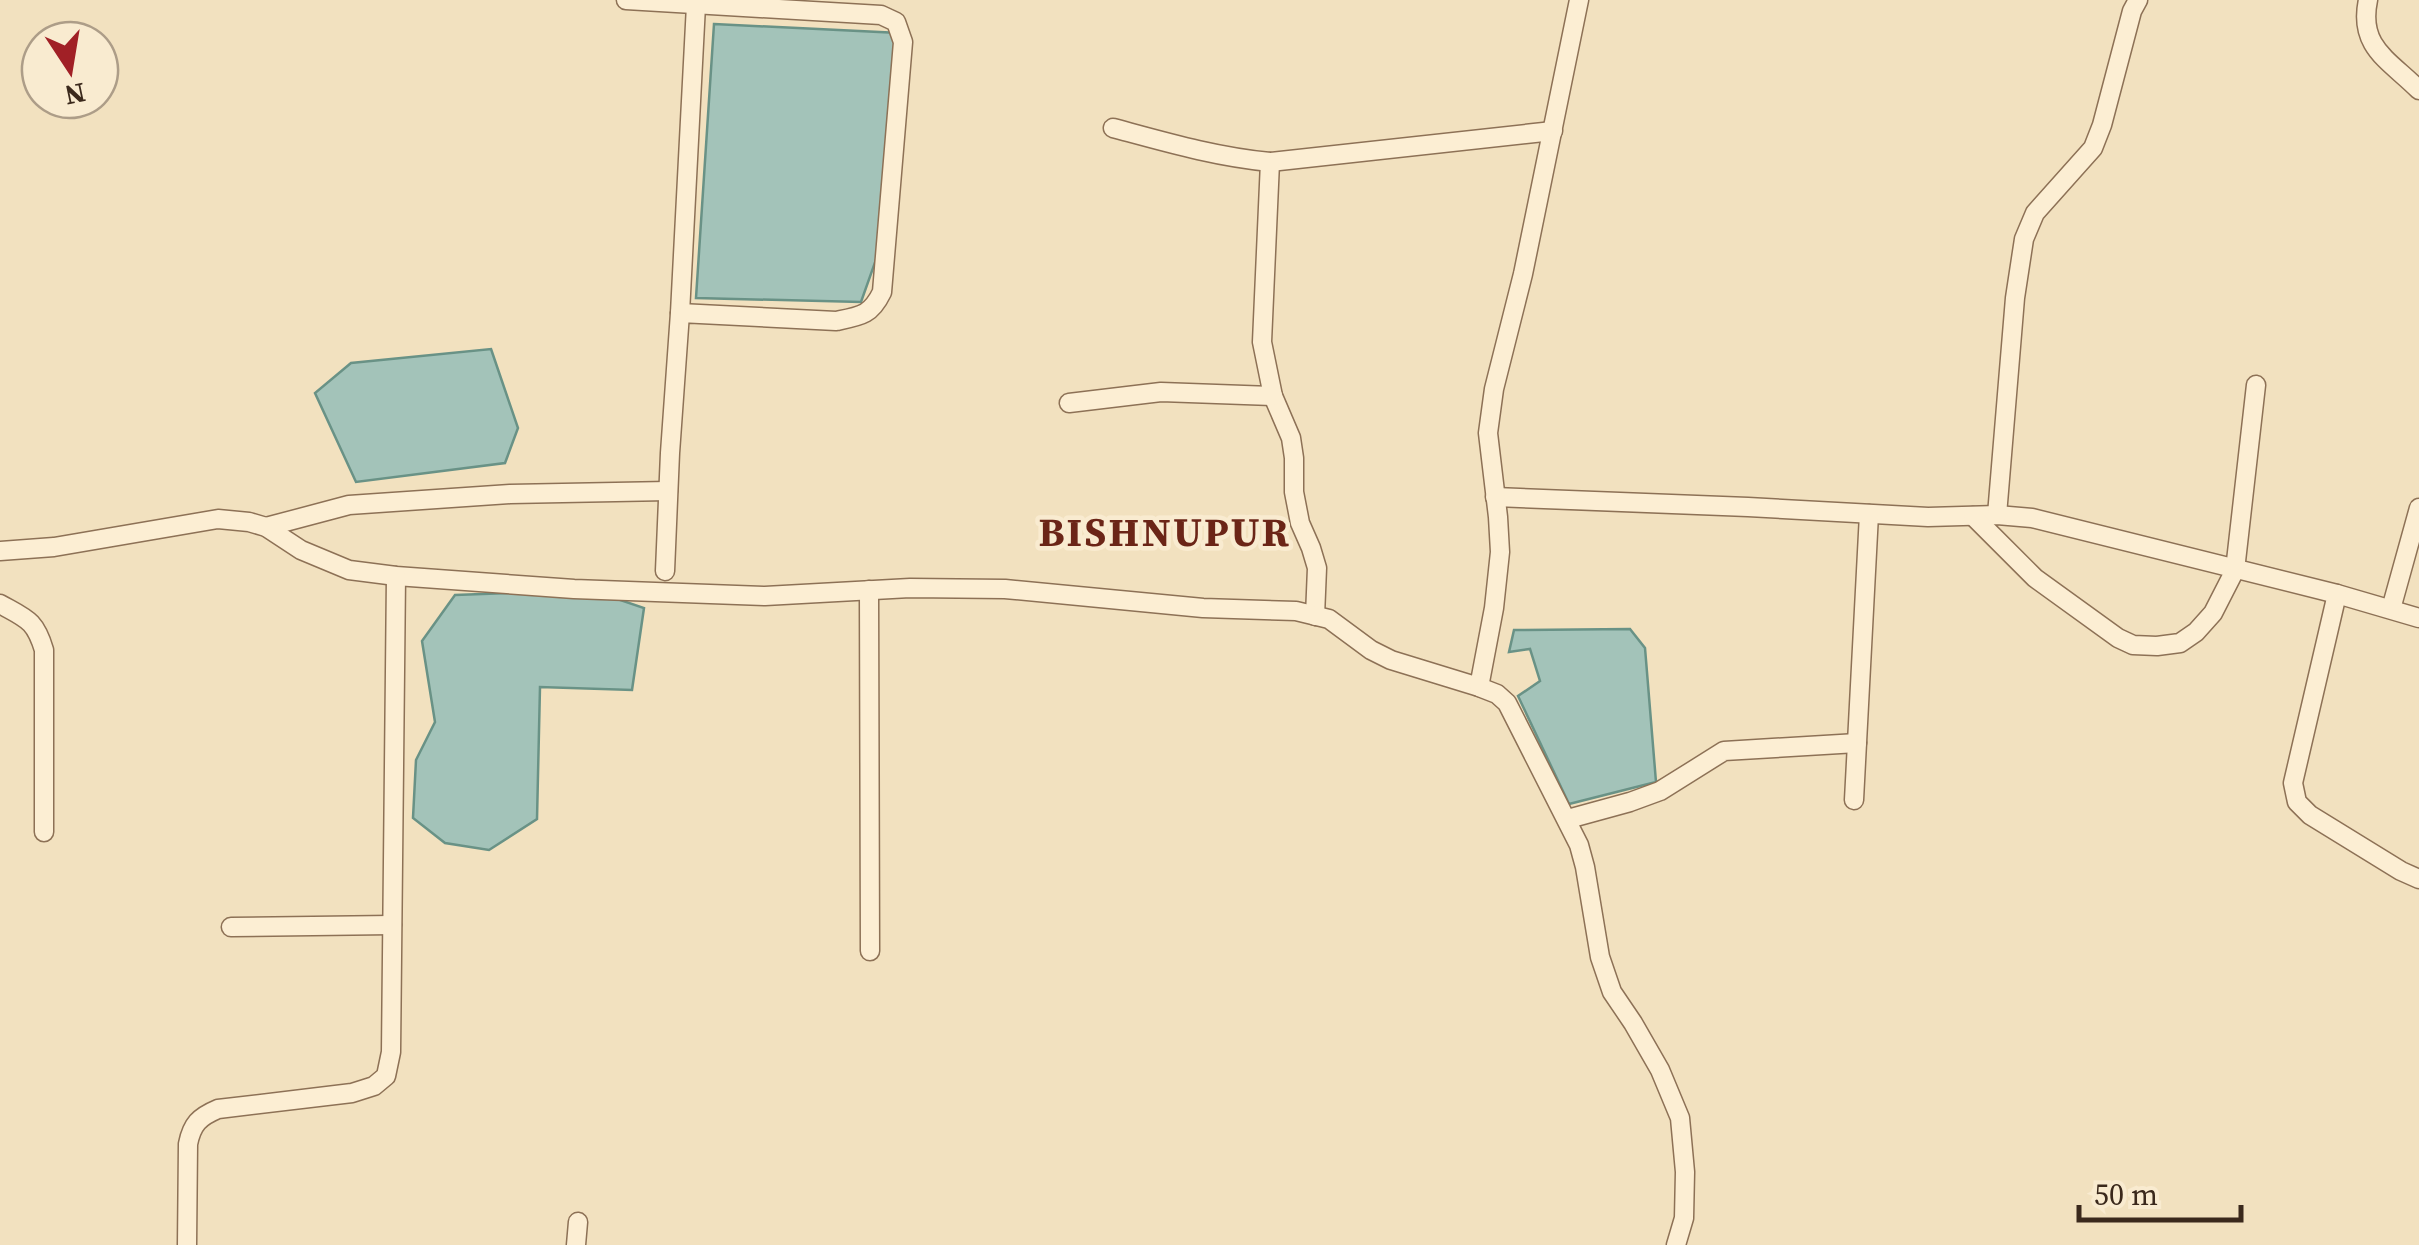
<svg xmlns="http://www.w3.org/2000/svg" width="2419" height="1245" font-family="'Source Serif 4',serif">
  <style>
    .water { fill: #a3c3b9; stroke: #699286; stroke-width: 2.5 }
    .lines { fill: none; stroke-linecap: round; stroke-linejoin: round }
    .street-casing { stroke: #8d7156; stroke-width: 21 }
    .street { stroke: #fceed3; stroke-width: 18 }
    .labels { text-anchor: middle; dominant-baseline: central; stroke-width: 9; stroke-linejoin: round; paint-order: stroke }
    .district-label { font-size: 40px; font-weight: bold; letter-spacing: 2.5px; fill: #6b2517; stroke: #f9ebd0 }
  </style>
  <rect width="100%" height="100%" fill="#f2e1bf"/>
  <!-- water -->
  <g class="water">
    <path d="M714 24 899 33 884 237 861 302 696 298Z"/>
    <path d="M491 349 518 428 505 463 356 482 315 393 351 363Z"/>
    <path d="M591 590 644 608 632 690 540 687 537 819 489 850 445 843 413 818 416 760 435 722 422 641 455 595Z"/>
    <path d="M1630 629 1645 648 1656 782 1569 804 1518 696 1540 681 1530 649 1509 652 1514 630Z"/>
  </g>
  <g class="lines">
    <defs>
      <g id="street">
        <path d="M626 0 881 15 896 22 903 42 882 292C871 315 861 316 836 321L680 313 670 453 665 571"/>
        <path d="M2368 0C2358 47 2389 60 2419 90"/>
        <path d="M1113 128C1165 142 1216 157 1270 162L1553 131"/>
        <path d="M1270 162 1262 342 1273 396 1291 438 1294 458V492L1300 523 1311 548 1317 568 1315 616"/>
        <path d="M680 313 696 5"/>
        <path d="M1069 403 1161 392 1273 396"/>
        <path d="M1495 497 1748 507 1928 517 1997 515 2032 518 2337 594 2419 618"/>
        <path d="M1997 515 2015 298 2024 239 2035 213 2093 148 2102 125 2132 11 2138 0"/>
        <path d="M1973 516 2035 578 2118 638 2133 645 2157 646 2180 643 2196 632 2213 613 2235 570 2256 385"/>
        <path d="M266 527 349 505 510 494 668 491"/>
        <path d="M0 551 54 547 218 519 249 522 266 527 301 550 349 570 396 576 574 589 765 596 910 588 1005 589 1203 608 1296 611 1329 619 1371 650 1391 660 1479 687 1497 694 1507 703 1579 845 1585 867 1600 957 1612 992 1633 1023 1660 1070 1680 1118 1685 1172 1684 1218 1676 1245"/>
        <path d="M869 590 870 951"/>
        <path d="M2337 594 2293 783 2297 802 2310 815 2401 871 2419 879"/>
        <path d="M0 604C27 619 35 620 44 650V832"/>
        <path d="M2391 609 2419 508"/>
        <path d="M1479 687 1494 608 1500 552 1498 517 1488 433 1494 389 1523 274 1579 0"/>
        <path d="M1854 800 1869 514"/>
        <path d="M1568 819 1630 802 1660 791 1724 751 1857 743"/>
        <path d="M231 927 392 925"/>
        <path d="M187 1245 188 1144C192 1124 199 1117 218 1109L352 1093 374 1086 386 1076 391 1052 396 576"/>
        <path d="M576 1245 578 1222"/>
      </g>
    </defs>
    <!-- street casing -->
    <use href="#street" class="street-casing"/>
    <!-- street -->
    <use href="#street" class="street"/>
  </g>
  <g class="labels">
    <!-- district labels -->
    <g class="district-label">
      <text x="1165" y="532">BISHNUPUR</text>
    </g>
  </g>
  <!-- north arrow -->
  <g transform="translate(70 70) rotate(168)"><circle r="48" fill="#f9ebd0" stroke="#ad9d88" stroke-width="2.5"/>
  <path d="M0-8L18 38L0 25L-18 38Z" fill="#a12026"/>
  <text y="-15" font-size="28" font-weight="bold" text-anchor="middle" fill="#3b291c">N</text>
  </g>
  <!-- scale -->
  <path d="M2079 1205v15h162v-15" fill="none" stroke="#3b291c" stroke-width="5"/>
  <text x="2094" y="1205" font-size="30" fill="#3b291c" stroke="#f9ebd0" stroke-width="8" paint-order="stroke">50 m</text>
</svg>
